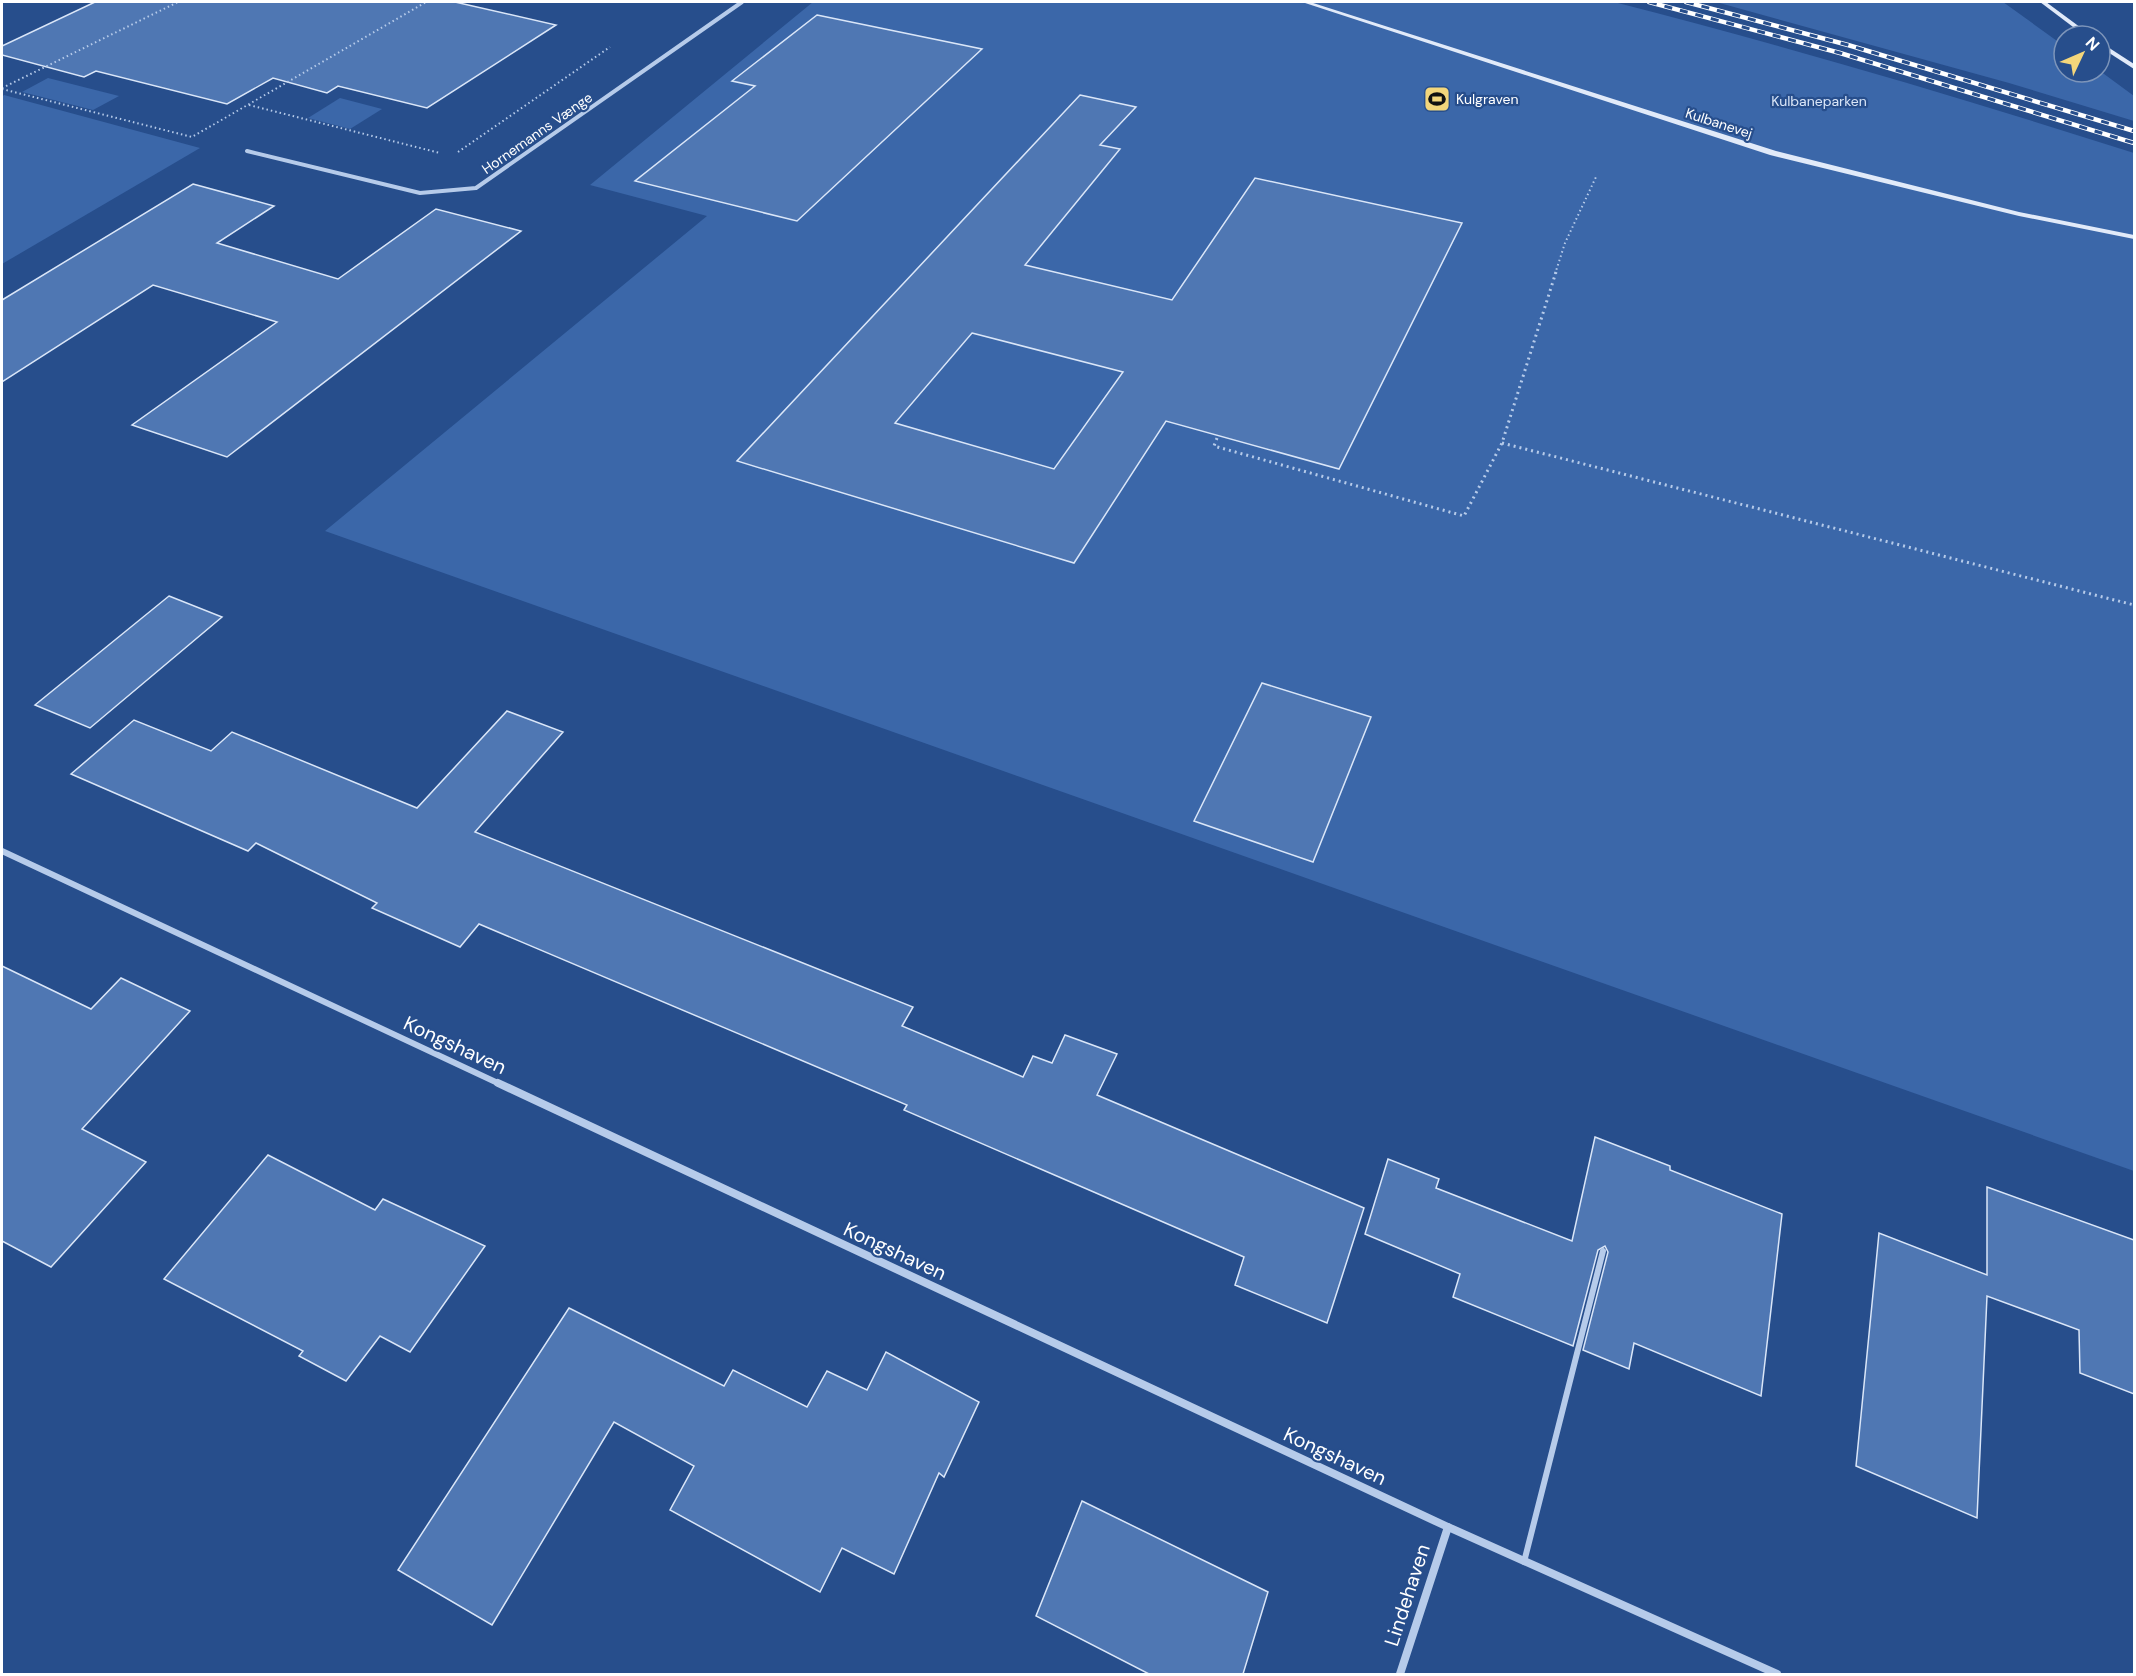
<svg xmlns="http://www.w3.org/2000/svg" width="2136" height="1676" font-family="'DM Sans',sans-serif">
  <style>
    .green { fill: #3b67a9 }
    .building { fill: #4f77b3; stroke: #dae6f8; stroke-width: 1.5; fill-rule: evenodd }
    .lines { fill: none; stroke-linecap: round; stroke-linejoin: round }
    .path-far1 { stroke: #b6cbea; stroke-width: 2; stroke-dasharray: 1.5 3; stroke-linecap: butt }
    .path { stroke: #b6cbea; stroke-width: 3; stroke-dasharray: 2 4; stroke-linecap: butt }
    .lane { stroke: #b6cbea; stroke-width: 6 }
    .street-far2 { stroke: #b6cbea; stroke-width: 4 }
    .street-far1 { stroke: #b6cbea; stroke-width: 6 }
    .street { stroke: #b6cbea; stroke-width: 8 }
    .secondary { fill: #e1eaf9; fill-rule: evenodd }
    .rail-casing { stroke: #fff; stroke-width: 4.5 }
    .rail { stroke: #274e8c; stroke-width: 3; stroke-dasharray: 8; stroke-linecap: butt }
    .labels { text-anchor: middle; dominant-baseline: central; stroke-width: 4.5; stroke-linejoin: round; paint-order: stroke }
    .far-poi-label { font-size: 14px; fill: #fff; stroke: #274e8c; text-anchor: start }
    .far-park-label { font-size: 14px; fill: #dae6f8; stroke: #274e8c }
    .far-street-label { font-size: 14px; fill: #fff; stroke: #274e8c }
    .near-street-label { font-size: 20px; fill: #fff; stroke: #274e8c }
  </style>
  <rect width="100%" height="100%" fill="#274e8c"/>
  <!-- green -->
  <g class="green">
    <path d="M813 2H1614C1789 47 1962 98 2134 153V1171L325 531 707 216 590 185Z"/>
    <path d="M1716 2H2003L2064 46V72L2100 71 2134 96V121L2009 83Z"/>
    <path d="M48 78 119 96 93 110 22 92Z"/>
    <path d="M4 95 200 148 2 264V97Z"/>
    <path d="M340 98 382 109 350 129 308 118Z"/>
  </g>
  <!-- building -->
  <g class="building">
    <path d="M95 2H455L556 25 427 108 338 86 327 93 273 78 227 104 96 71 84 77 2 55V46Z"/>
    <path d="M817 15 982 49 797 221 635 181 755 86 732 81Z"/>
    <path d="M1080 95 1136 107 1100 145 1120 149 1025 265 1172 300 1255 178 1462 223 1339 469 1166 421 1074 563 737 461ZM972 333 1123 372 1054 469 895 423Z"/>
    <path d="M193 184 274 206 217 243 338 279 436 209 521 231 227 457 132 425 277 322 153 285 2 382V300Z"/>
    <path d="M169 596 222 617 90 728 35 705Z"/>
    <path d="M1262 683 1371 717 1313 862 1194 821Z"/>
    <path d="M507 711 563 732 475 832 913 1007 902 1026 1023 1077 1033 1056 1052 1063 1065 1035 1117 1054 1097 1095 1364 1208 1327 1323 1235 1285 1244 1257 904 1110 907 1105 479 924 460 947 372 908 377 903 256 843 248 851 71 774 134 720 211 751 232 732 417 808Z"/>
    <path d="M2 966 91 1009 121 978 190 1011 82 1129 146 1162 51 1267 2 1241Z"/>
    <path d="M1595 1137 1670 1166V1170L1782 1214 1761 1396 1634 1343 1629 1369 1583 1350 1608 1252 1605 1246 1598 1250 1573 1346 1453 1297 1460 1274 1365 1234 1388 1159 1439 1179 1436 1188 1572 1241Z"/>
    <path d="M268 1155 375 1210 383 1199 485 1246 410 1352 380 1336 346 1381 299 1356 303 1351 164 1279Z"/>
    <path d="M1987 1187 2134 1240V1394L2080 1373 2079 1330 1987 1296 1977 1518 1856 1466 1879 1233 1987 1275Z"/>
    <path d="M569 1308 724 1386 733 1370 807 1407 827 1371 867 1390 886 1352 979 1402 944 1477 939 1473 894 1574 842 1548 820 1592 670 1510 694 1466 614 1422 492 1625 398 1570Z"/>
    <path d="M1082 1501 1268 1592 1243 1674H1149L1036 1616Z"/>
  </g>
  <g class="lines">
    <!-- path-far1 -->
    <g class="path-far1">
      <path d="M2 88 178 2"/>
      <path d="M2 89 192 137 426 2"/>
      <path d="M249 105 440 153"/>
      <path d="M458 152 610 47"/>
      <path d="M1555 274 1565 243 1596 177"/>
    </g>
    <!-- path -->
    <g class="path">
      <path d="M1217 438 1214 446 1464 516 1502 443 1556 272"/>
      <path d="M1502 443 2134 605"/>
    </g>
    <!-- lane -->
    <path class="lane" d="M1524 1562 1603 1251"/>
    <!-- street-far2 -->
    <path class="street-far2" d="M247 151 420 193 476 188 742 2"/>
    <!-- street-far1 -->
    <path class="street-far1" d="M2 851 502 1085"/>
    <!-- street -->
    <g class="street">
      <path d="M498 1083 1448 1527 1777 1674"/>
      <path d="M1400 1674 1448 1527"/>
    </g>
    <!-- secondary -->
    <g class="secondary">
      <path d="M1302 2H1310L1776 151 2019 212 2134 235V239L2019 216 1770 155Z"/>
      <path d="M2040 2H2046L2092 36H2085Z"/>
      <path d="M2100 42 2134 64V69L2100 47Z"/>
    </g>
    <defs>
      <g id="rail">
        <path d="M1649 2 1840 53 2134 143"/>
        <path d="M1686 2 1848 45 2134 131"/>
      </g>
    </defs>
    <!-- rail casing -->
    <use href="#rail" class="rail-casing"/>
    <!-- rail -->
    <use href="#rail" class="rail"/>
  </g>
  <!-- icons -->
  <defs>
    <symbol id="stadium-square" viewBox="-11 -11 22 22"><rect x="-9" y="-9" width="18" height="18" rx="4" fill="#f3d67b" stroke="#274e8c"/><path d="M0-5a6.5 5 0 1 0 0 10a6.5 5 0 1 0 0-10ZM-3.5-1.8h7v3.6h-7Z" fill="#111"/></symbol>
  </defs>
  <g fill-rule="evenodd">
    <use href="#stadium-square" x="1422" y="84" width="30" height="30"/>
  </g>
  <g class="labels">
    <!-- far-poi labels -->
    <g class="far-poi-label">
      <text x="1456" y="99">Kulgraven</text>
    </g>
    <!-- far-park labels -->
    <g class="far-park-label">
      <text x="1819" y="101">Kulbaneparken</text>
    </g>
    <!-- far-street labels -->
    <g class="far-street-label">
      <text transform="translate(1719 123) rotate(18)">Kulbanevej</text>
      <text transform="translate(537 133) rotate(-35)">Hornemanns Vænge</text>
    </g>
    <!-- near-street labels -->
    <g class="near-street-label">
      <text transform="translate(455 1045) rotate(25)">Kongshaven</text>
      <text transform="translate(895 1251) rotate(25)">Kongshaven</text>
      <text transform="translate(1335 1456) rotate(25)">Kongshaven</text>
      <text transform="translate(1407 1595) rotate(-72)">Lindehaven</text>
    </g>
  </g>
  <!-- border -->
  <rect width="2136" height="1676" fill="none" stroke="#ffffff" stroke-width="6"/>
  <!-- north arrow -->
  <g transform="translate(2082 54) rotate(46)"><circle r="28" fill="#274e8c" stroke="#7d95ba" stroke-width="1.5"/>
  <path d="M0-4.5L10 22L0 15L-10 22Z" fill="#f3d67b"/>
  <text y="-9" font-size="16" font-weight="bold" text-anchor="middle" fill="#ffffff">N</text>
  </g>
</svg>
